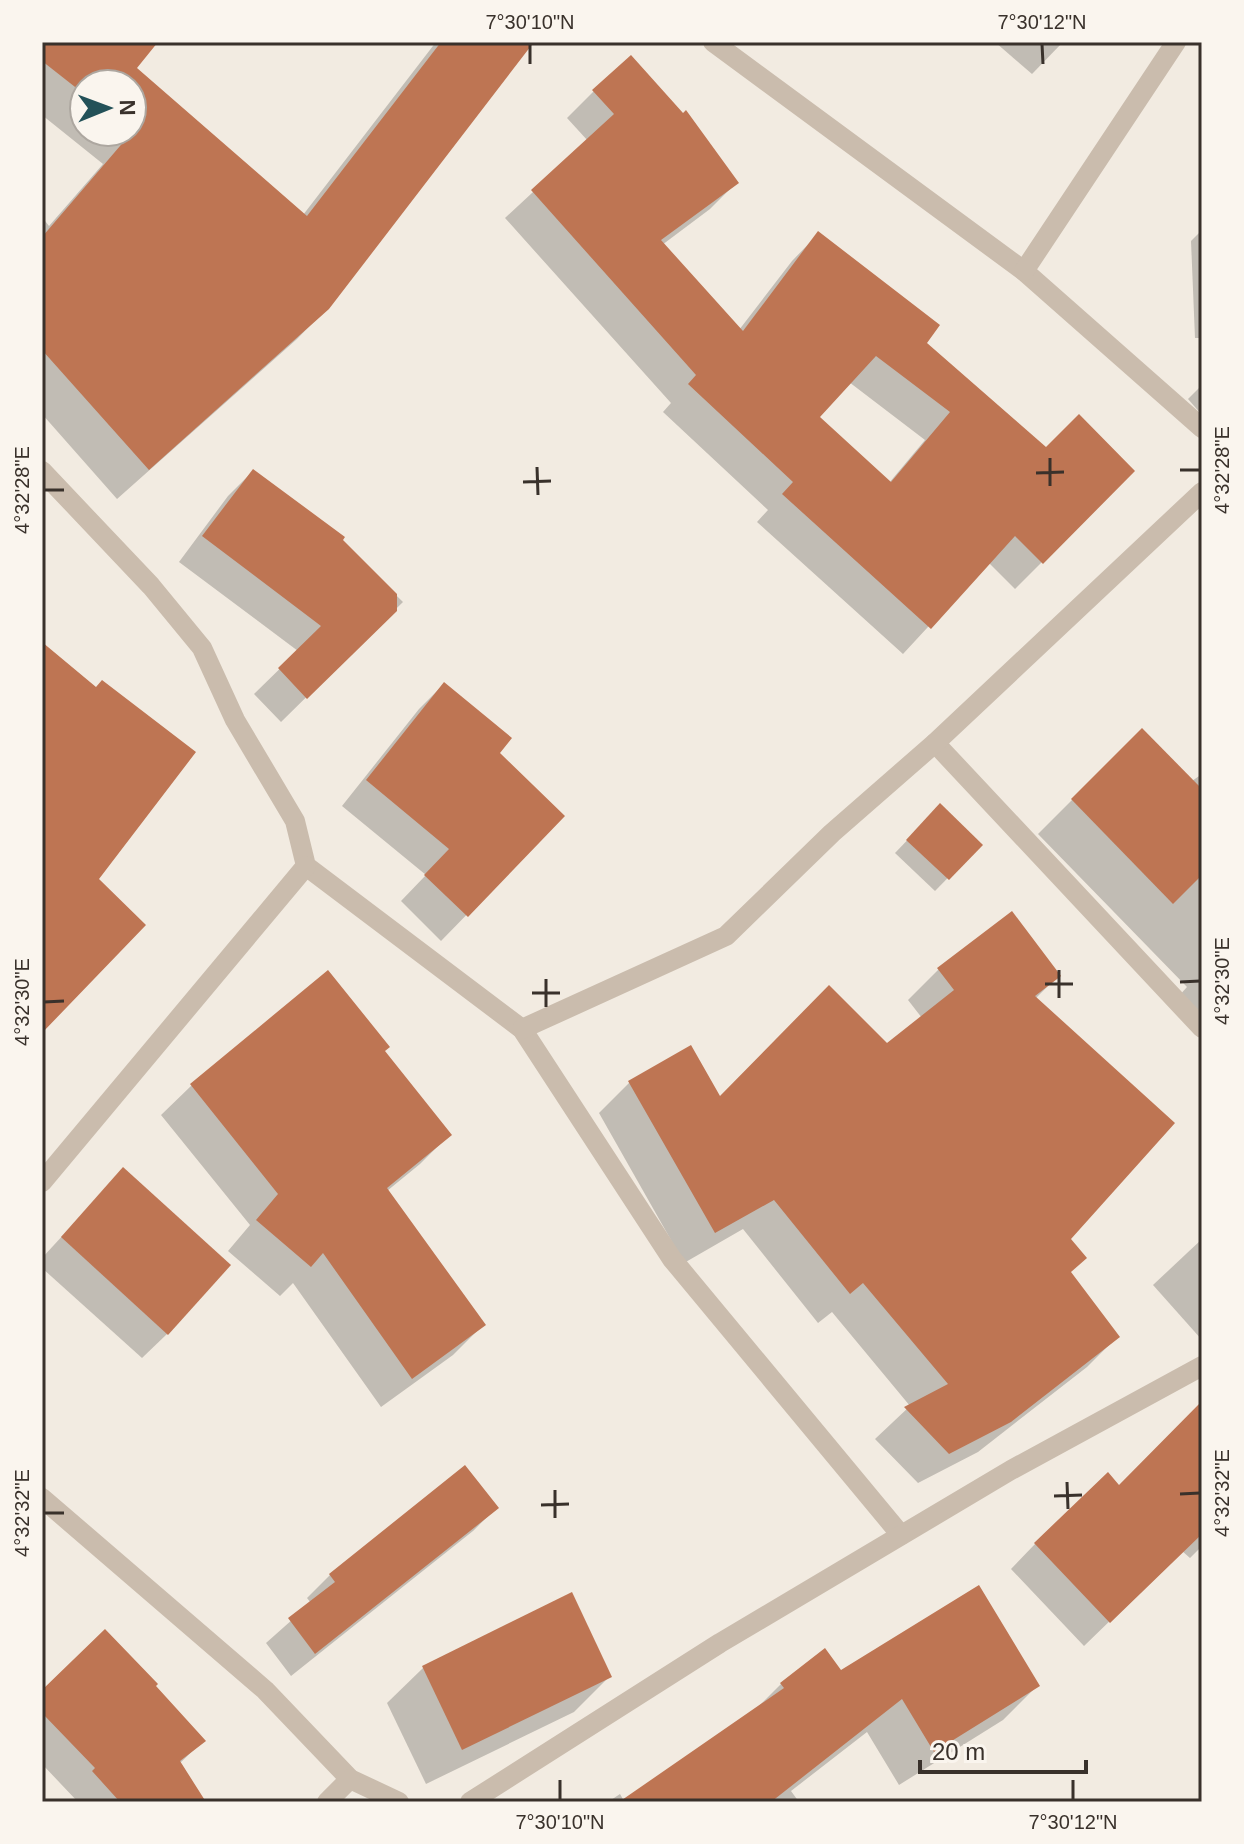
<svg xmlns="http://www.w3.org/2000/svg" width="1244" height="1844" font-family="Helvetica,sans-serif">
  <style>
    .shadow { fill: #0003; fill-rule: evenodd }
    .building { fill: #be7553; fill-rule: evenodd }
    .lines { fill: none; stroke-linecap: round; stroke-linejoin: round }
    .minor { stroke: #cabcad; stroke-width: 20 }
    .ticks { fill: none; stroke: #39312b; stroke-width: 3 }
    .neatline { fill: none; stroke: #39312b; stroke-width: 3 }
    .ticks-label { font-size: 20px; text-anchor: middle; fill: #39312b }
  </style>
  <rect width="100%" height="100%" fill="#f2ebe1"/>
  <!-- shadow -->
  <g class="shadow">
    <path d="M42 42H156L135 69 303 215 436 42H508L328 307 297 339 117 499 42 414V217L49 226 103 164 42 115ZM84 84H132V132H84Z"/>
    <path d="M995 42H1063L1032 74Z"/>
    <path d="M594 91 736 183 710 209 662 245 739 330 792 261 818 234 924 343 1046 450 1133 471 1015 589 988 562 903 654 757 522 768 510 663 412 671 403 505 218 588 141 567 118ZM849 382 925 440 889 483 817 418Z"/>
    <path d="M1202 230V338H1195L1191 241Z"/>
    <path d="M1202 385V415L1188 399Z"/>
    <path d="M253 471 340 540 403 602 281 722 254 694 298 651 179 562 228 496Z"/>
    <path d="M444 684 497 753 563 816 441 941 401 901 426 875 342 806 419 709Z"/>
    <path d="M1142 730 1192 781 1202 774V1025L1178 997 1187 987 1038 834Z"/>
    <path d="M940 806 980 845 935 891 895 853Z"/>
    <path d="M939 969 1058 976 1035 999 1069 1239V1273L1117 1337 1087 1367 978 1452 918 1483 875 1439 910 1406 832 1312 818 1323 743 1229 684 1263 599 1113 629 1083 719 1099 887 1045 922 1018 908 1000Z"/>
    <path d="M328 973 382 1051 449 1135 420 1164 387 1191 483 1325 453 1355 381 1407 293 1283 280 1296 228 1251 250 1225 161 1115 191 1086Z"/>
    <path d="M123 1170 167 1334 142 1358 42 1268V1258Z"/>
    <path d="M1202 1239V1340L1153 1285Z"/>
    <path d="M1202 1403V1546L1190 1558 1182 1551 1084 1646 1011 1569 1035 1544 1119 1487Z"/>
    <path d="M496 1508 473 1531 291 1676 266 1643 311 1603 307 1598 330 1575Z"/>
    <path d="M423 1668 609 1677 574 1712 426 1784 387 1703Z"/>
    <path d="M841 1673 1038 1685 1003 1720 899 1785 867 1732 791 1791 799 1802H608L620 1794 624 1801 755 1710 781 1684Z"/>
    <path d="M153 1686 203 1741 179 1764 203 1802H78L42 1764V1693Z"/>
  </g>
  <!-- building -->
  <g class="building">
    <path d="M42 42H158L137 68 307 216 441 42H534L329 309 149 470 42 350V237L132 132V84H84V94L42 61Z"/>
    <path d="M631 55 683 113 686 110 739 183 661 240 743 331 818 231 940 325 927 343 1046 447 1079 414 1135 471 1043 564 1015 536 931 629 782 494 793 482 688 384 696 375 531 190 614 114 592 90ZM876 356 950 412 891 482 820 417Z"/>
    <path d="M253 469 345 537 343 540 397 594V611L307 699 278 668 321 626 202 536Z"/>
    <path d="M42 642 96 687 102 680 196 752 99 879 146 925 42 1033Z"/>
    <path d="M444 682 512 738 500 753 565 816 468 917 424 875 449 849 366 780Z"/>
    <path d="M1142 728 1202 789V875L1173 904 1071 799Z"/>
    <path d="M940 803 983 845 949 880 906 840Z"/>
    <path d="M1012 911 1061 976 1035 996 1175 1123 1071 1239 1087 1258 1071 1272 1120 1337 1011 1422 949 1454 904 1407 948 1384 863 1283 850 1294 774 1200 715 1233 628 1081 691 1045 720 1096 829 985 887 1043 954 990 937 968Z"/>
    <path d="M328 970 390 1047 385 1051 452 1135 387 1188 486 1325 412 1379 323 1253 311 1267 256 1220 278 1194 190 1084Z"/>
    <path d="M123 1167 231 1265 168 1335 61 1237Z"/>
    <path d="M1202 1401V1534L1110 1623 1034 1543 1108 1472 1119 1485Z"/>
    <path d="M465 1465 499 1508 315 1654 288 1618 335 1582 329 1574Z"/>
    <path d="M979 1585 1040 1686 934 1752 902 1699 771 1802H619L784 1688 780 1683 825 1648 841 1670Z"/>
    <path d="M572 1592 612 1677 462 1750 422 1666Z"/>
    <path d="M105 1629 158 1684 156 1686 206 1741 180 1761 206 1802H120L92 1771 95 1768 42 1713V1690Z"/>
  </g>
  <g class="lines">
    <!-- minor -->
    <g class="minor">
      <path d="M713 42 1024 271 1202 428"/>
      <path d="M1024 271 1176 42"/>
      <path d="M42 471 151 586 202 648 235 720 295 821 306 866 522 1029 672 1259 901 1535"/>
      <path d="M935 743 1202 1028"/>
      <path d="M522 1029 726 936 832 833 935 743 1202 492"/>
      <path d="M42 1182 306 866"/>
      <path d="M42 1498 265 1690 350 1779 399 1802"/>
      <path d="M327 1802 350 1779"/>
      <path d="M470 1802 720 1643 1011 1470 1202 1366"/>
    </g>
  </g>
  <!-- ticks -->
  <path class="ticks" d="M530 44V64M1042 44 1043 64M1050 458V486M537 467 538 495M1180 470H1200M1036 473 1064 472M523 482 551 481M44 490H64M1059 970V998M546 979V1007M1180 982 1200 981M1045 984H1073M532 993H560M44 1002 64 1001M1067 1482 1068 1509M555 1490V1518M1180 1494 1200 1493M1054 1496 1082 1495M541 1505 569 1504M44 1513H64M560 1780V1800M1073 1780V1800"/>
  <!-- border -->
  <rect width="1244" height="1844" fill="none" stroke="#faf5ee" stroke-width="88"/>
  <!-- north arrow -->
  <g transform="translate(108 108) rotate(89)"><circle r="38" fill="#faf5ee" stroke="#ada7a0" stroke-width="2"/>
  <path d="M0-6L14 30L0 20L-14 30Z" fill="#235158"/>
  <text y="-12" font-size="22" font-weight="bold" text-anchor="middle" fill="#39312b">N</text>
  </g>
  <!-- scale -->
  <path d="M920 1760v12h166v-12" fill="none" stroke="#39312b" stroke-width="4"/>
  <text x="932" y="1760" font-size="24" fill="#39312b" stroke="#faf5ee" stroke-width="6" paint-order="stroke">20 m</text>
  <rect x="44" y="44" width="1156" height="1756" class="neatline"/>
  <g class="ticks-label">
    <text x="530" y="29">7°30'10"N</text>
    <text x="1042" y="29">7°30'12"N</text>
    <text transform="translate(1222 470) rotate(-90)" y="7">4°32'28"E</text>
    <text transform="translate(22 490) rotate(-90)" y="7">4°32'28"E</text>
    <text transform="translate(1222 981) rotate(-90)" y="7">4°32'30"E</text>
    <text transform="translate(22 1002) rotate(-90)" y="7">4°32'30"E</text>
    <text transform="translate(1222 1493) rotate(-90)" y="7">4°32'32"E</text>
    <text transform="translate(22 1513) rotate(-90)" y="7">4°32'32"E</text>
    <text x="560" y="1829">7°30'10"N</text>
    <text x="1073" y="1829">7°30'12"N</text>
  </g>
</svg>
